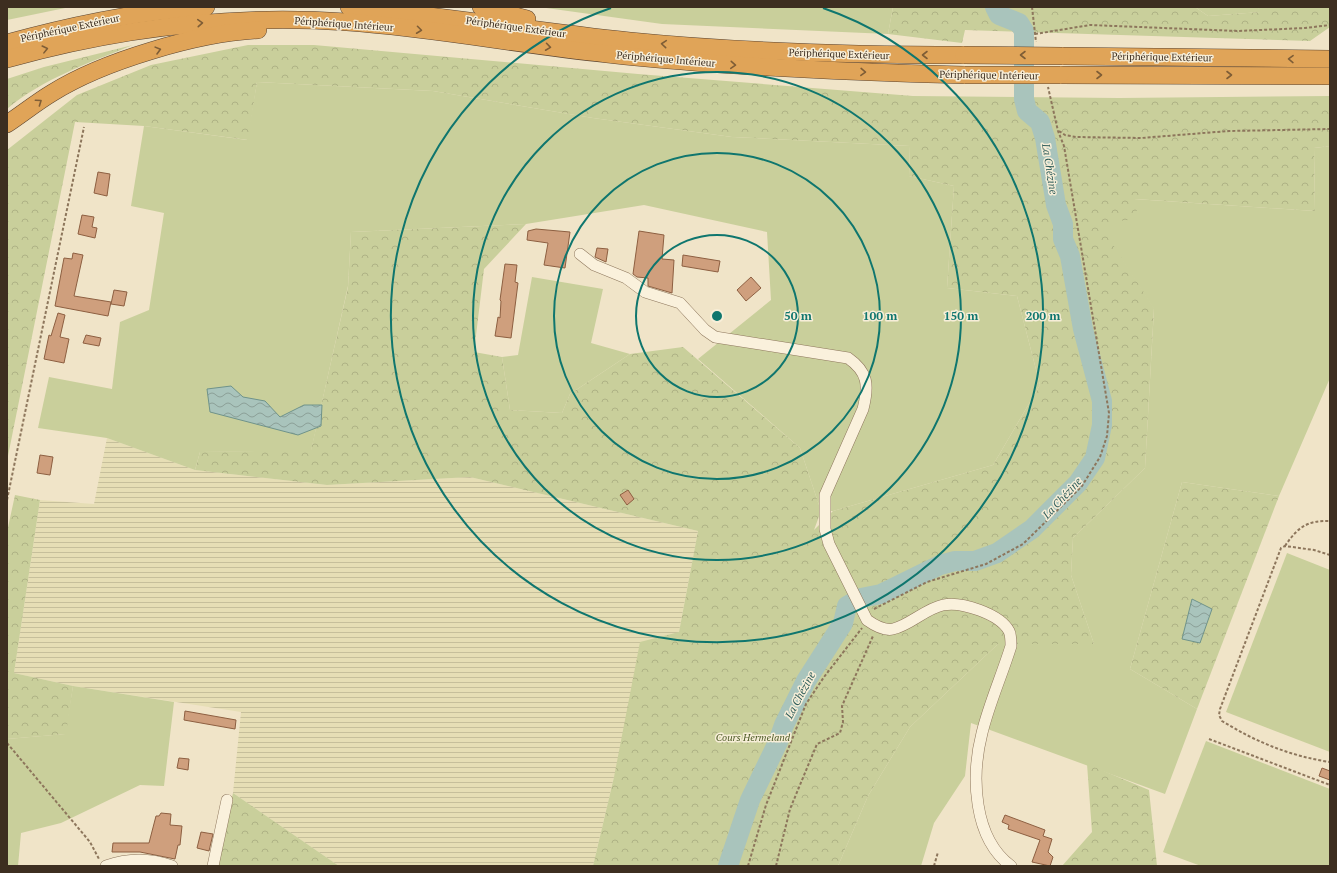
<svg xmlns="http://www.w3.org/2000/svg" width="1337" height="873" font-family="'PT Serif',serif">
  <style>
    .farmland { fill: url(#farmland-rules) }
    .grass { fill: #c9cf9b }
    .forest { fill: url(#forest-crowns) }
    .water { fill: url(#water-waves); stroke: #6f938a }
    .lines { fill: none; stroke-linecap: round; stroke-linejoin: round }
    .river { stroke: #a9c4bc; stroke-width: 20 }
    .building { fill: #cf9f7d; stroke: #8d5f41 }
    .minor-casing { stroke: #8d765c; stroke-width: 12 }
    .highway-casing { stroke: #5b4430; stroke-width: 18 }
    .path { stroke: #8d765c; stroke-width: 2; stroke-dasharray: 3 2; stroke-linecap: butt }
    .minor { stroke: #faf1dc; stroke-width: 11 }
    .highway { stroke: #e0a458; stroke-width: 17 }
    .highway-bridge-casing { stroke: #5b4430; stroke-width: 18; stroke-linecap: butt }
    .highway-bridge { stroke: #e0a458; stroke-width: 17 }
    .oneway { stroke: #7e5d36 }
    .ring { fill: none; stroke: #0f766e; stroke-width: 2 }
    .labels { text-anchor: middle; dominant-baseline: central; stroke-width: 3; stroke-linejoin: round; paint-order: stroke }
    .street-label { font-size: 10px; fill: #3d2e20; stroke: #f7eed8 }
    .park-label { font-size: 10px; font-style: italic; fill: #4d5a26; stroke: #f7eed8 }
    .water-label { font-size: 11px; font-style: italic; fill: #2f5d5a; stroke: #f7eed8 }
    .centre { fill: #0f766e; stroke: #f7eed8; stroke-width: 2 }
    .ring-label { font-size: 12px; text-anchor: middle; font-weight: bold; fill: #0f766e; stroke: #f7eed8; stroke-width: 3; stroke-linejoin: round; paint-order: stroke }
  </style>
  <defs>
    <pattern id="farmland-rules" width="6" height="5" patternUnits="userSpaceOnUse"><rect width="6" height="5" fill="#e6deb5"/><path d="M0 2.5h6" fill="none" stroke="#c6bf9b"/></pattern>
    <pattern id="forest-crowns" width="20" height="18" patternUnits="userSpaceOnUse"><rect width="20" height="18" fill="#c9cf9b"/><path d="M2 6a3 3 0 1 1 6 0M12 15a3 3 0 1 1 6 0" fill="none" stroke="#aeb285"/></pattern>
    <pattern id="water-waves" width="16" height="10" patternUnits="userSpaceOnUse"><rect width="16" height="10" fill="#a9c4bc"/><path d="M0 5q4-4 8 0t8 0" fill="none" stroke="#8ba098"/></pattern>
  </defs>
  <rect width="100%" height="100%" fill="#f0e4c8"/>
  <!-- farmland -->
  <path class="farmland" d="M107 438 195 470 327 485 470 477 698 531 679 632 614 777 593 866H339L233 793 241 712 73 686 14 673 40 500 94 504Z"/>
  <!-- grass -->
  <g class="grass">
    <path d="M7 7H70L7 20Z"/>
    <path d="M539 7H893L888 34 662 24Z"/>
    <path d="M1195 7H1258L1261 12 1208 16Z"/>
    <path d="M257 82 433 91 593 118 732 137 910 146 909 176 954 186 947 288 1017 296 1040 385 993 465 833 511H821L800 448 698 359 771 300 767 232 644 205 526 224 351 232 348 286 311 451 200 452 195 470 107 438 38 428 49 377 112 389 120 322 149 310 164 213 131 206 144 126 247 140Z"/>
    <path d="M1330 146V378L1279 496 1182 482 1130 669 1197 709 1165 794 971 723 965 776 934 823 921 866H838L868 796 910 727 998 644H1094L1071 575 1073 538 1145 468 1154 309 1098 223 1134 199 1315 211 1314 148Z"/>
    <path d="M532 277 603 289 591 343 630 354 570 394 562 413 510 410 502 357 518 355Z"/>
    <path d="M1287 553 1330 570V752L1226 712Z"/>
    <path d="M73 686 174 702 164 786 140 785 61 823 21 833 18 866H7V739L65 734Z"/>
    <path d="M1206 741 1330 789V866H1201L1163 852Z"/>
  </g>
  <!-- forest -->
  <g class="forest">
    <path d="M893 7H1195L1208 16 1260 12 1258 7H1330V27L1310 41 965 30 962 43 888 34Z"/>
    <path d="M133 45C89 63 44 78 7 109V79L44 67Z"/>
    <path d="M248 45H314L638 74 913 96 1119 98 1330 96V146L1314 148 1315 211 1135 199 1138 219 1099 223 1154 308 1145 468 1073 538 1071 575 1094 644H998L910 727 868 796 838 866H593L614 777 640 642 679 632 698 531 470 477 327 485 195 470 200 452 311 450 348 287 351 232 526 224 484 269 474 352 502 357 510 410 562 413 570 394 630 354 683 347 800 448 821 511 814 530 833 511 993 465 1040 385 1017 296 947 288 954 186 909 176 910 146 732 137 593 118 433 91 257 82 248 140 144 126 75 122 7 461V150L77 95 151 65Z"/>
    <path d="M1182 482 1279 496 1197 709 1130 669Z"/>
    <path d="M15 495 40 500 14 673 73 686 66 734 7 739V532Z"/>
    <path d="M1087 764 1149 790 1157 866H1062L1092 832Z"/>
    <path d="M233 793 339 866H216Z"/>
  </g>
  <!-- water -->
  <g class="water">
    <path d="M231 386 243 397 265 401 280 417 304 405H322L321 426 298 435 210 412 207 389Z"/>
    <path d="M1192 599 1212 609 1200 643 1182 639Z"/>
  </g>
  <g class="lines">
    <!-- river -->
    <path class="river" d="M728 866 750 800 778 742 784 725 806 681 843 623 847 606 861 598 881 594 940 565 955 561H975L997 553 1032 529 1078 483 1095 458 1102 425V401L1083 329 1070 256 1063 239V224L1056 205 1045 138 1040 122 1027 111 1024 99V31L1019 23 999 15 995 7"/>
  </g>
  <!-- building -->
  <g class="building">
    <path d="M98 172 110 174 107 196 94 193Z"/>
    <path d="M82 215 94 217 92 227 97 228 95 238 78 234Z"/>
    <path d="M536 229 570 232 565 268 544 265 548 243 527 240 528 231Z"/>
    <path d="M639 231 664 235 662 259 674 260 672 293 648 286V278L637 277 633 274Z"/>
    <path d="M597 248 608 249 606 262 595 257Z"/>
    <path d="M73 253 83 255 74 296 111 302 108 316 55 306 64 258 72 259Z"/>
    <path d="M683 255 720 261 718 272 682 266Z"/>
    <path d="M505 264 517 265 515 282 518 283 511 338 495 336 498 317 500 318 501 301 500 300Z"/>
    <path d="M751 277 761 288 746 301 737 290Z"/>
    <path d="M114 290 127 292 124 306 111 304Z"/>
    <path d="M58 313 65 315 60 337 69 339 64 363 44 359 49 335 51 336Z"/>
    <path d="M86 335 101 338 99 346 83 343Z"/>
    <path d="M40 455 53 457 50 475 37 473Z"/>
    <path d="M628 490 634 499 627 505 620 495Z"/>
    <path d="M185 711 236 720 235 729 184 720Z"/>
    <path d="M179 758 189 759 188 770 177 768Z"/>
    <path d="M1322 768 1330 771V780L1319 776Z"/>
    <path d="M161 813 171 814 170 825 182 826 180 845H178L175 859 140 852H112L113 843H149L156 816H159Z"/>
    <path d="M1005 815 1045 830 1043 836 1052 839 1048 852 1053 857 1050 866 1032 862 1040 840 1008 829 1009 825 1002 822Z"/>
    <path d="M201 832 213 834 209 851 197 848Z"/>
  </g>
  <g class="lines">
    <defs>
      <g id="minor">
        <path d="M580 254 594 265 626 278 645 292 680 303 705 330 715 337 848 358C868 372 869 385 863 409L825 495V529L829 544 867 620C874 625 884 631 893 629 910 625 925 609 943 605 961 601 1000 614 1009 631 1011 635 1011 641 1011 646 1002 675 989 704 982 733 971 776 973 838 1011 866"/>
        <path d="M106 866C129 858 149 858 172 866"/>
        <path d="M213 866 227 800"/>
      </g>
      <g id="highway">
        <path d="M349 7C443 16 536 31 630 41 741 52 852 55 964 55"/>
        <path d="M481 7 527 19"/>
        <path d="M7 43C72 25 138 11 206 7"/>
        <path d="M1062 56 1330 59"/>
        <path d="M7 59C118 28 232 14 347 22 434 28 520 45 607 54 726 67 845 72 965 75"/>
        <path d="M1060 75 1330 76"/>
        <path d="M7 124C22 114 37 102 52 93 103 61 198 33 258 30"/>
      </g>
    </defs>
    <!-- minor casing -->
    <use href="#minor" class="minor-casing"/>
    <!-- highway casing -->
    <use href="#highway" class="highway-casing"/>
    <!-- path -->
    <g class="path">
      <path d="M1032 7 1036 42"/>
      <path d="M1035 34 1090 25 1238 31 1305 28 1330 25"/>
      <path d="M1059 131 1065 135 1076 137 1141 138 1229 131 1330 129"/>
      <path d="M7 500 84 127"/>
      <path d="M1285 546C1297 528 1307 520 1330 521"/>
      <path d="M1330 555 1314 550 1285 546 1281 548 1220 709 1219 715 1222 721C1256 742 1290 756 1330 762"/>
      <path d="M874 609 927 582 986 564 1023 544 1082 486 1100 457 1107 436 1109 413 1064 146 1058 131 1048 87"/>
      <path d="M1209 739 1330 785"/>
      <path d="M7 743 90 842 99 859"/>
      <path d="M748 866 766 805 806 704 824 677 862 628"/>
      <path d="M776 866 790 809 817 744 840 733 843 722 842 706 873 636"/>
      <path d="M934 866 938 852"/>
    </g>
    <!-- minor -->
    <use href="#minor" class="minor"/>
    <!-- highway -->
    <use href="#highway" class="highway"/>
    <defs>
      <g id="highway-bridge">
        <path d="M964 55 1062 56"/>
        <path d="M965 75H1060"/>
      </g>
    </defs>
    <!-- highway-bridge casing -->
    <use href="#highway-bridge" class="highway-bridge-casing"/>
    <!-- highway-bridge -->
    <use href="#highway-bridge" class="highway-bridge"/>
  </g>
  <!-- one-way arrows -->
  <defs><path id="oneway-chevron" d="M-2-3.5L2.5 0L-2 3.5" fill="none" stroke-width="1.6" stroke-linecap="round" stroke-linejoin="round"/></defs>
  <g class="oneway">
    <use href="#oneway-chevron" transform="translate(200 23) rotate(-4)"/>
    <use href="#oneway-chevron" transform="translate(419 30) rotate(7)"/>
    <use href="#oneway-chevron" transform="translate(664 44) rotate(-175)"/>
    <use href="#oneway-chevron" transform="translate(548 47) rotate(8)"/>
    <use href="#oneway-chevron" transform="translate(45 49) rotate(-14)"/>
    <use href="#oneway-chevron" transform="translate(158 50) rotate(-15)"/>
    <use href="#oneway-chevron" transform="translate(925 55) rotate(180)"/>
    <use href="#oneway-chevron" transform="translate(1023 55) rotate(-180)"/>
    <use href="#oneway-chevron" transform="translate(1291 59) rotate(-179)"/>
    <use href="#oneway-chevron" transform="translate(733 65) rotate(4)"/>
    <use href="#oneway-chevron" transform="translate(863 72) rotate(2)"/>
    <use href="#oneway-chevron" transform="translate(1099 75)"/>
    <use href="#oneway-chevron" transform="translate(1229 75)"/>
    <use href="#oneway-chevron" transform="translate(39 102) rotate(-35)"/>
  </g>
  <!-- distance rings -->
  <g class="ring">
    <circle cx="717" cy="316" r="81"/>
    <circle cx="717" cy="316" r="163"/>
    <circle cx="717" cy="316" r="244"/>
    <path d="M823 8A326 326 0 1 1 611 8"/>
  </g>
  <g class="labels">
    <!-- street labels -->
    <g class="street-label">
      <text transform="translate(344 24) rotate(4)">Périphérique Intérieur</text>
      <text transform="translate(516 27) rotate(8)">Périphérique Extérieur</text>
      <text transform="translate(70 28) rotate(-12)">Périphérique Extérieur</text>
      <text transform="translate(839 54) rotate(2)">Périphérique Extérieur</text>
      <text transform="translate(1162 57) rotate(1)">Périphérique Extérieur</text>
      <text transform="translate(666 59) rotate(5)">Périphérique Intérieur</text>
      <text transform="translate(989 75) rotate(1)">Périphérique Intérieur</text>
    </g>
    <!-- park labels -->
    <g class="park-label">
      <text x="753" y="737">Cours Hermeland</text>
    </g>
    <!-- water labels -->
    <g class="water-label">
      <text transform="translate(1050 169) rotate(81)">La Chézine</text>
      <text transform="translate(1062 498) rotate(-47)">La Chézine</text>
      <text transform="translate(800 695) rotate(-62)">La Chézine</text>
    </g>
  </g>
  <circle cx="717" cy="316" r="6" class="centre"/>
  <g class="ring-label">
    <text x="798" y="320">50 m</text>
    <text x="880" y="320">100 m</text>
    <text x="961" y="320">150 m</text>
    <text x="1043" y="320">200 m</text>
  </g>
  <!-- border -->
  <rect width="1337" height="873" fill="none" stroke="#3d2e20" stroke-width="16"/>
</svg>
